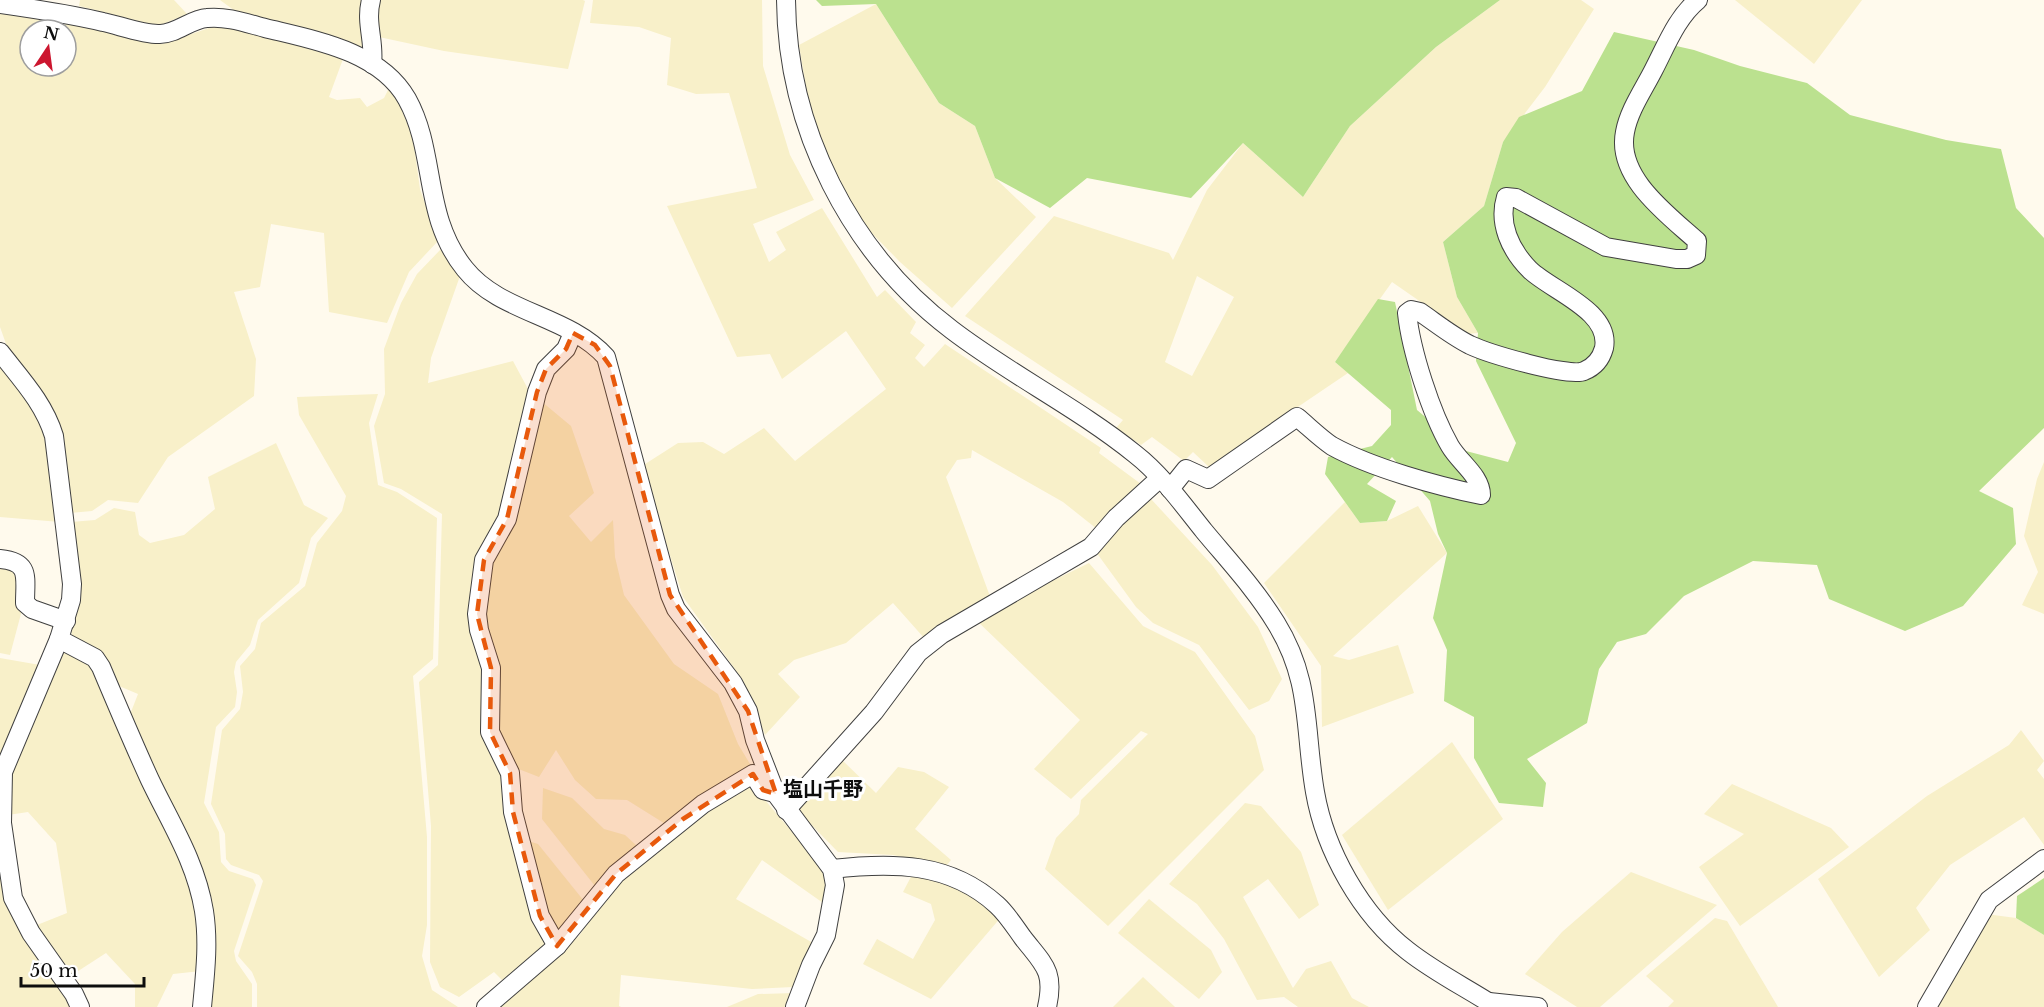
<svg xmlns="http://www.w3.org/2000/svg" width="2044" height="1007" font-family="'Libre Baskerville','Noto Sans JP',serif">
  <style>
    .farmland { fill: #f8f0c9; fill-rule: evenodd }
    .forest { fill: #bbe18f }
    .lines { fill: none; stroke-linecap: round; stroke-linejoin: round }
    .minor-casing { stroke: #404040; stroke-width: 20 }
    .minor { stroke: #fff; stroke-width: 18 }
    .marked { fill: #e8590c; fill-opacity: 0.2; stroke: #e8590c; stroke-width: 4.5; stroke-dasharray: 12 8; stroke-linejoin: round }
    .labels { text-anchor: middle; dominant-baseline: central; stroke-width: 6; stroke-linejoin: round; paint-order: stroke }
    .quarter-label { font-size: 20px; font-weight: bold; fill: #0d0d0d; stroke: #fff }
  </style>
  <rect width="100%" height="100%" fill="#fffaed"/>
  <!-- farmland -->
  <g class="farmland">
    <path d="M80 0H174L187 14 158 26 79 6Z"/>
    <path d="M220 0H363L367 55 314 31 235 11Z"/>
    <path d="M375 0H583L585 1 568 69 444 51 379 37Z"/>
    <path d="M593 0H762L763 66 790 155 814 200 753 224 769 262 786 250 776 232 822 208 877 297 885 290 916 322 910 333 925 345 915 358 924 367 945 344 1101 448 1099 453 1141 484 1097 529 1063 502 972 450 971 458 957 460 946 477 991 599 925 639 893 603 846 643 794 660 778 674 800 697 765 735 742 679 683 597 642 466 678 443 703 442 724 454 764 428 795 461 886 389 846 331 782 379 770 354 737 357 667 206 757 188 729 93 696 94 667 85 671 38 639 27 590 23Z"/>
    <path d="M1500 0H1581L1594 9 1545 87 1503 142 1484 206 1443 242 1457 297 1478 333 1467 334 1392 282 1335 362 1348 373 1209 467 1193 452 1184 461 1152 437 1141 445 1116 428 1123 420 965 316 1054 216 1169 253 1173 260 1207 190 1243 143 1303 197 1350 126 1436 47ZM1197 276 1234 297 1192 376 1165 362Z"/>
    <path d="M1735 0H1862L1814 64Z"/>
    <path d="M876 4 939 103 975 126 995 178 1036 217 952 308 900 262 855 216 813 131 799 45Z"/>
    <path d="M0 11 47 16 162 44 215 26 247 30 343 59 329 97 337 100 360 98 367 107 384 98 389 88 397 98 413 138 420 189 438 241 409 272 387 323 329 312 324 233 271 224 260 287 234 292 256 359 254 396 168 457 138 503 108 500 92 511 70 513 54 418 10 355 0 327ZM30 30H66V66H30Z"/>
    <path d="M441 249 460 276 431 358 428 383 513 361 528 389 501 513 476 557 485 662 503 774 548 945 502 980 494 972 459 997 440 987 430 962 431 826 419 682 438 665 442 514 401 489 384 483 374 426 385 394 384 349 401 303 417 274Z"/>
    <path d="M0 362 43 413 60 522 0 517Z"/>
    <path d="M378 394 369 423 378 485 397 492 437 518 433 659 413 676 427 837V925L422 956 432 990 458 1007H257V984L252 972 238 956 263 881 259 875 231 865 226 859 225 834 211 804 222 730 240 709 243 692 240 666 255 649 261 623 305 586 317 543 342 511 346 496 299 415 297 397Z"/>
    <path d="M541 401 571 426 594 493 569 516 591 542 613 520 615 557 624 595 674 664 718 694 738 744 753 769 667 825 627 800 596 799 575 780 556 750 539 777 516 768 499 744 483 610 491 555Z"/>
    <path d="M276 443 304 505 328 518 311 538 299 583 258 620 250 645 236 662 234 672 237 692 235 707 216 727 204 803 219 832 221 862 229 871 253 879 256 885 234 951 236 961 252 984V1007H209L204 887 186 830 163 793 129 717 138 694 112 683 73 639 71 631 77 591 71 522 95 520 114 508 135 512 139 535 150 543 184 535 215 509 208 477Z"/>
    <path d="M2044 462V614L2022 605 2038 572 2024 536 2037 479Z"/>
    <path d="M1151 499 1212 565 1258 627 1282 679 1269 701 1249 710 1199 645 1153 623 1136 607 1096 552 1114 528Z"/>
    <path d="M1345 502 1360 523 1387 521 1418 506 1447 553 1333 656 1349 660 1398 645 1414 693 1322 727 1321 666 1264 583Z"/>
    <path d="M0 562 14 564 22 610 10 655 0 653Z"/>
    <path d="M1089 563 1143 626 1195 652 1255 736 1264 770 1108 926 1045 869 1056 838 1079 814 1081 800 1148 734 1141 731 1071 799 1034 769 1080 720 975 619Z"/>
    <path d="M61 645 95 664 177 837 198 905 201 971 173 974 157 1007H135V984L106 953 72 975 37 925 67 913 56 843 28 812 8 815V778Z"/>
    <path d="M0 658 40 665 0 769Z"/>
    <path d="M2021 730 2044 761 2037 770 2044 779V845L2024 817 1950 865 1916 908 1930 930 1879 977 1818 879 1927 796 2009 745Z"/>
    <path d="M1452 742 1503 819 1388 910 1342 835Z"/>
    <path d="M841 759 876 793 898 767 924 772 949 787 915 829 951 860 946 866 893 855 838 852 795 808Z"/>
    <path d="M749 781 825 871 828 891 826 905 762 860 736 899 813 943 793 987 752 989 621 975 619 1006 621 1007H493L579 936 612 887 699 814Z"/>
    <path d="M1732 784 1831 828 1849 847 1740 926 1699 867 1744 834 1704 814Z"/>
    <path d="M543 788 572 798 604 829 625 835 637 846 595 886 542 819Z"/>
    <path d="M1245 803 1261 806 1301 852 1319 905 1299 919 1268 879 1243 897 1293 988 1306 969 1331 961 1352 998 1369 1007H1298L1284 997 1257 1000 1224 939 1197 904 1169 884Z"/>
    <path d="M525 840 538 844 584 901 559 938 547 917Z"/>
    <path d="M0 859 75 1007H0Z"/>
    <path d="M1631 872 1717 905 1600 1007H1577L1525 974 1562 932Z"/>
    <path d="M913 873 981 896 1002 916 931 999 863 964 877 939 913 959 935 920 931 904 903 892Z"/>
    <path d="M1149 899 1211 950 1222 972 1199 999 1118 933Z"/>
    <path d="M1986 914 2016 918 2044 935V1007H1933Z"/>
    <path d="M1715 918 1727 921 1778 1007H1668L1674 1001 1646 976Z"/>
    <path d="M1143 977 1175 1007H1113Z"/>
    <path d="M794 993 787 1007H727L758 994Z"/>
  </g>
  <!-- forest -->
  <g class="forest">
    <path d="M816 0H1500L1436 47 1350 126 1303 197 1243 143 1191 198 1087 178 1050 208 995 178 975 126 939 103 876 4 822 6Z"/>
    <path d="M1614 32 1694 50 1740 66 1807 83 1850 115 1946 140 2001 149 2016 208 2044 238V428L1979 491 2013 508 2016 544 1963 606 1905 631 1829 599 1817 565 1753 561 1684 596 1646 634 1617 642 1599 669 1587 723 1527 759 1546 783 1543 807 1499 803 1474 758V717L1444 701 1447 650 1433 618 1447 553 1438 534 1430 501 1392 457 1367 484 1396 501 1387 521 1360 523 1325 474 1328 457 1372 446 1391 425V410L1335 362 1378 299 1395 302 1417 410 1466 451 1508 462 1516 443 1476 361 1478 333 1457 297 1443 242 1484 206 1503 142 1519 117 1582 91Z"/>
    <path d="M2044 878V935L2016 918 2017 896Z"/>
  </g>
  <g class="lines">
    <defs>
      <g id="minor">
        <path d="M371 0C365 23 375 42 372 64"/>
        <path d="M786 0C787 128 850 253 952 330 1011 375 1078 408 1135 454 1162 475 1183 505 1204 531 1229 561 1256 590 1276 623 1312 681 1304 729 1315 792 1325 850 1361 915 1408 951 1436 973 1467 988 1496 1007"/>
        <path d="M0 4C35 9 69 14 103 22 118 25 145 35 160 34 176 34 191 19 207 18 227 16 246 23 265 28 314 40 380 51 407 99 437 153 422 216 465 269 500 313 568 315 606 357L670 595 676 609 733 683 748 711 755 740 776 794 832 869 835 885 826 935 811 965 795 1007"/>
        <path d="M0 352C21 379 44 403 54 436L72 584 71 600 59 639 3 772 2 823 13 898 31 933 74 994 80 1007"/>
        <path d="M1170 489 1186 469 1208 479 1297 417C1308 426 1320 438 1332 446 1372 468 1437 486 1481 495 1481 476 1460 463 1450 446 1431 413 1411 351 1407 313L1411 310 1420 312C1436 323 1452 336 1470 345 1487 353 1569 378 1584 371 1594 367 1601 359 1604 348 1611 311 1552 291 1530 270 1510 250 1498 223 1506 197L1516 198 1606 247 1676 259H1687L1696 255 1697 241C1667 214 1616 177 1625 132 1629 110 1644 89 1654 69 1666 46 1677 17 1698 0"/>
        <path d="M0 559C31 562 25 577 25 603L32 609 66 621"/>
        <path d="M59 639 95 658 101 667C117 705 133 743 150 780 171 824 196 862 204 911 209 943 205 975 202 1007"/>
        <path d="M786 810 874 712 918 653 942 634 1091 547 1116 518 1160 478"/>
        <path d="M832 869C892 862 950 862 997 905 1007 914 1015 927 1023 938 1044 965 1055 971 1047 1007"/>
        <path d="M557 946 540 916 513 812 510 773 490 732 491 668 479 630 477 614 484 560 507 519 537 392 546 369 566 349 573 333"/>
        <path d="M1489 1002 1538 1007"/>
        <path d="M486 1007 557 946 616 874 703 804 753 774 763 790 771 792"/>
        <path d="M1927 1007 1989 900 2044 859"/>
      </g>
    </defs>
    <!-- minor casing -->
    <use href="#minor" class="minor-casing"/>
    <!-- minor -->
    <use href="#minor" class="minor"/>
  </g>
  <!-- marked area -->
  <path class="marked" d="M573 333 595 345 610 366 670 595 748 711 776 794 763 790 753 774 683 819 616 874 557 946 540 916 513 812 510 773 490 732 491 668 477 614 484 560 507 519 537 392 546 369 566 349Z"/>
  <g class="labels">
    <!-- quarter labels -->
    <g class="quarter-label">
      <text x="823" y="789">塩山千野</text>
    </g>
  </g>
  <!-- north arrow -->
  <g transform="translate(48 48) rotate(13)"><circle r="28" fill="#ffffff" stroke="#9e9e9e" stroke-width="1.5"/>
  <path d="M0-4.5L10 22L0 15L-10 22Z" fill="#cc162f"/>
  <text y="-9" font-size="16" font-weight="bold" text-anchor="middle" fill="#0d0d0d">N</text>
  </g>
  <!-- scale -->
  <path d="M21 977v9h123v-9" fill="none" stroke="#0d0d0d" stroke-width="3"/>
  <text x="30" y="977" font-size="18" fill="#0d0d0d" stroke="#ffffff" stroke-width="4.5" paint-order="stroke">50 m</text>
</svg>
